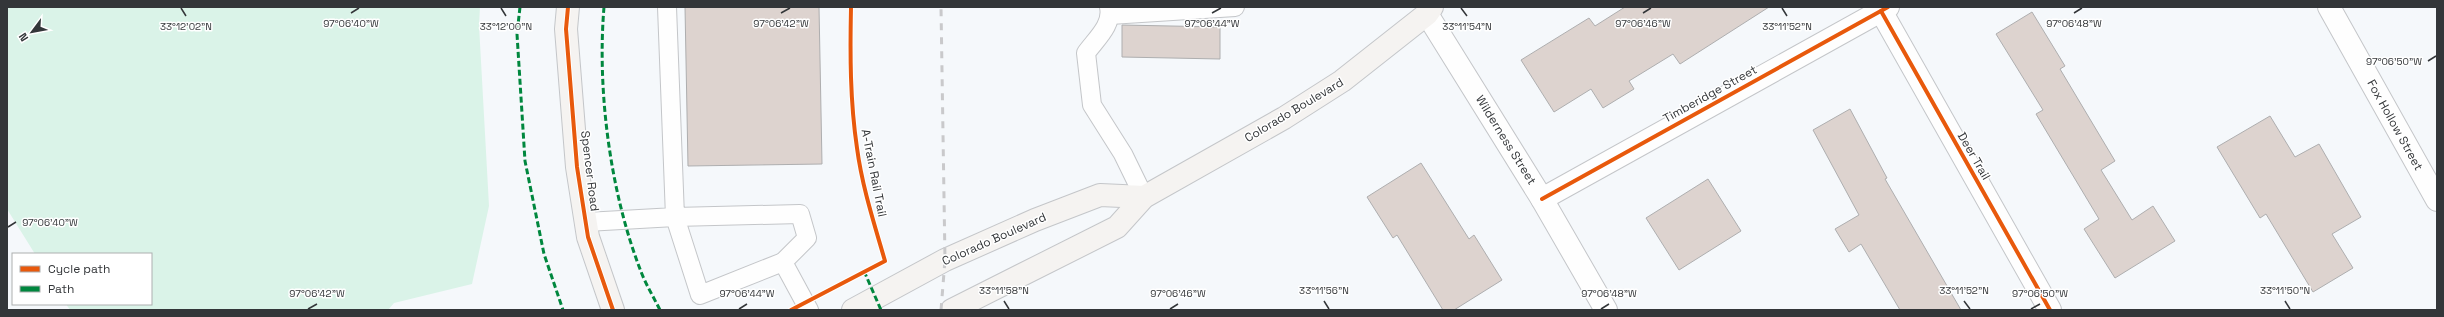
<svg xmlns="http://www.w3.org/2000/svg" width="2444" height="317" font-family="'Space Grotesk',sans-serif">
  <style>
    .green { fill: #daf3e8 }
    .building { fill: #ddd3cf; stroke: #aeaeaf }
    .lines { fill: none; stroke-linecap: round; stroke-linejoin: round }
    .lane-casing { stroke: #c4c6c9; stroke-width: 20 }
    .street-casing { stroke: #c4c6c9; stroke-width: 24 }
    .secondary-casing { stroke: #c4c6c9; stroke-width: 24 }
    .lane { stroke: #fefefe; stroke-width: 18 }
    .street { stroke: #fefefe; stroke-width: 22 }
    .secondary { stroke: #f5f3f1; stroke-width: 22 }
    .rail { stroke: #c9c9cb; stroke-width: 3; stroke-dasharray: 7 7; stroke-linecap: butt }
    .quiet { stroke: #00873e; stroke-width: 3; stroke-dasharray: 6 3; stroke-linecap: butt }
    .cycleway-casing { stroke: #fff; stroke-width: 6 }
    .cycleway { stroke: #e8590c; stroke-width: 4 }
    .ticks { fill: none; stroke: #333639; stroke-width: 1.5 }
    .labels { text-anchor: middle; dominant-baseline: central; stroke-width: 3; stroke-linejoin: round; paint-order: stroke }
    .street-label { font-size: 12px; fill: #333639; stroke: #fff }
    .ticks-label { font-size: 10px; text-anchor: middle; fill: #333639; stroke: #fff; stroke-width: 3; stroke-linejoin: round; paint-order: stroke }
  </style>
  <rect width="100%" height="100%" fill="#f5f8fb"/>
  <!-- green -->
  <path class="green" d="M7 7H480L479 25 489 206 472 284 394 303 388 310H70L66 304H151V254H35L7 209Z"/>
  <!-- building -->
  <g class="building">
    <path d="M685 7H819L822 164 688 166Z"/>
    <path d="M1625 7H1769L1680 64 1673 54 1629 81 1634 89 1603 108 1591 89 1554 112 1521 60 1589 18 1595 26Z"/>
    <path d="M2032 12 2065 66 2060 69 2115 161 2101 170 2132 220 2153 206 2175 241 2115 278 2084 229 2099 219 2036 114 2043 110 1996 34Z"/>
    <path d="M1122 25 1220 27V59L1122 57Z"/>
    <path d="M1850 109 1887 178 1885 179 1961 310H1900L1861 244 1849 252 1835 229 1859 215 1813 130Z"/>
    <path d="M2270 116 2295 157 2319 144 2361 217 2332 234 2353 268 2313 292 2266 214 2260 218 2217 147Z"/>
    <path d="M1421 163 1469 239 1474 235 1502 280 1454 310H1443L1397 235 1393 238 1367 197Z"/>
    <path d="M1708 179 1741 231 1679 270 1646 218Z"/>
  </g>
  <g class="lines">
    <defs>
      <g id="lane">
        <path d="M1109 7C1113 25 1096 39 1086 53L1092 105 1123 154 1144 197"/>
        <path d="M1110 15 1235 7"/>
        <path d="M586 222 675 217 800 214 807 238 783 262 700 295 675 217 667 7"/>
        <path d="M783 262 809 310"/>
      </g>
      <g id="street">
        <path d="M2329 7 2437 200"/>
        <path d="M1881 11 2050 310"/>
        <path d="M1427 14 1542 199 1606 310"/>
        <path d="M1542 199 1888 7"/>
      </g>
      <g id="secondary">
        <path d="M568 7 566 29 577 167 588 237 613 310"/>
        <path d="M853 310 945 260 1035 220 1100 195 1144 197"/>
        <path d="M952 310 1117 227 1144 197 1284 118 1342 81 1427 14 1432 7"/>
      </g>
    </defs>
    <!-- lane casing -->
    <use href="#lane" class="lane-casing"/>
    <!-- street casing -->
    <use href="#street" class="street-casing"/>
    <!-- secondary casing -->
    <use href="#secondary" class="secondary-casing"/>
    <!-- lane -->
    <use href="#lane" class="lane"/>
    <!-- street -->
    <use href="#street" class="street"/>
    <!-- secondary -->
    <use href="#secondary" class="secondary"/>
    <!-- rail -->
    <path class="rail" d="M941 310 945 260 941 7"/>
    <!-- quiet -->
    <g class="quiet">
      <path d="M520 7 517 34 525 161 544 254 563 310"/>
      <path d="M604 7C597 90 610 191 640 269 645 283 653 296 660 310"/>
      <path d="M864 271 881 310"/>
    </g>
    <defs>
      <g id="cycleway">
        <path d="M568 7 566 29 577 167 588 237 613 310"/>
        <path d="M1881 11 2050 310"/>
        <path d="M1542 199 1888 7"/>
        <path d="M791 310 885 261C874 223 862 186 857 148 850 101 850 54 851 7"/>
      </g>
    </defs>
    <!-- cycleway casing -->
    <use href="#cycleway" class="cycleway-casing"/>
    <!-- cycleway -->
    <use href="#cycleway" class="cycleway"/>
  </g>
  <!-- ticks -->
  <path class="ticks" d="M181 8 186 16M501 8 506 16M1461 8 1467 16M1782 8 1787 16M351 13 359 8M781 13 790 8M1212 13 1221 8M1643 13 1651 8M2074 13 2082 8M2428 61 2436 56M8 227 16 222M1004 301 1009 309M1324 301 1329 309M1964 301 1970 309M2285 301 2290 309M308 309 317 304M739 309 747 304M1170 309 1178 304M1601 309 1609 304M2031 309 2040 304"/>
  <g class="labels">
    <!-- street labels -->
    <g class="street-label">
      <text transform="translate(1710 94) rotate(-29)">Timberidge Street</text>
      <text transform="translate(1294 110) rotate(-31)">Colorado Boulevard</text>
      <text transform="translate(2395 125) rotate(61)">Fox Hollow Street</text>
      <text transform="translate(1506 140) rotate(58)">Wilderness Street</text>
      <text transform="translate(1974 156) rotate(60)">Deer Trail</text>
      <text transform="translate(590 171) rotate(83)">Spencer Road</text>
      <text transform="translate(874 173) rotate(79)">A-Train Rail Trail</text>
      <text transform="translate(994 239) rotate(-24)">Colorado Boulevard</text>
    </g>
  </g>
  <g class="ticks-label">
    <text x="2074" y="27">97°06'48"W</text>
    <text x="351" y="27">97°06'40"W</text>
    <text x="781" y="27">97°06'42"W</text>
    <text x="1212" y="27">97°06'44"W</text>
    <text x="1643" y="27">97°06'46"W</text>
    <text x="1787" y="30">33°11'52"N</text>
    <text x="186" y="30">33°12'02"N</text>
    <text x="506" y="30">33°12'00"N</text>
    <text x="1467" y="30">33°11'54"N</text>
    <text x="2394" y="65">97°06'50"W</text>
    <text x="50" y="226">97°06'40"W</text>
    <text x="1004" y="294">33°11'58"N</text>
    <text x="1324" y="294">33°11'56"N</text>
    <text x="1964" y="294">33°11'52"N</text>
    <text x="2285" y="294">33°11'50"N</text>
    <text x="317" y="297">97°06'42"W</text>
    <text x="747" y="297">97°06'44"W</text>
    <text x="1178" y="297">97°06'46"W</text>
    <text x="1609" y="297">97°06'48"W</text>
    <text x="2040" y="297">97°06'50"W</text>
  </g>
  <!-- border -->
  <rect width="2444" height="317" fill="none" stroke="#333639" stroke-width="16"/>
  <!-- legend -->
  <rect x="12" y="253" width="140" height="52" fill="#ffffff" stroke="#adafb0"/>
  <rect x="20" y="266" width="20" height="6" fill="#e8590c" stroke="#adafb0"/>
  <text x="48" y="273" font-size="12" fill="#333639">Cycle path</text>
  <rect x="20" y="286" width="20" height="6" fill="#00873e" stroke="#adafb0"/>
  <text x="48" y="293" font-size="12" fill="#333639">Path</text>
  <!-- north arrow -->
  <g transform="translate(32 32) rotate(238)" stroke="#ffffff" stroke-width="3" paint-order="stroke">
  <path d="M0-3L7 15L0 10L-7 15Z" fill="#333639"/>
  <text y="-6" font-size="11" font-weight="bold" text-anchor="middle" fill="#333639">N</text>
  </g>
</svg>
